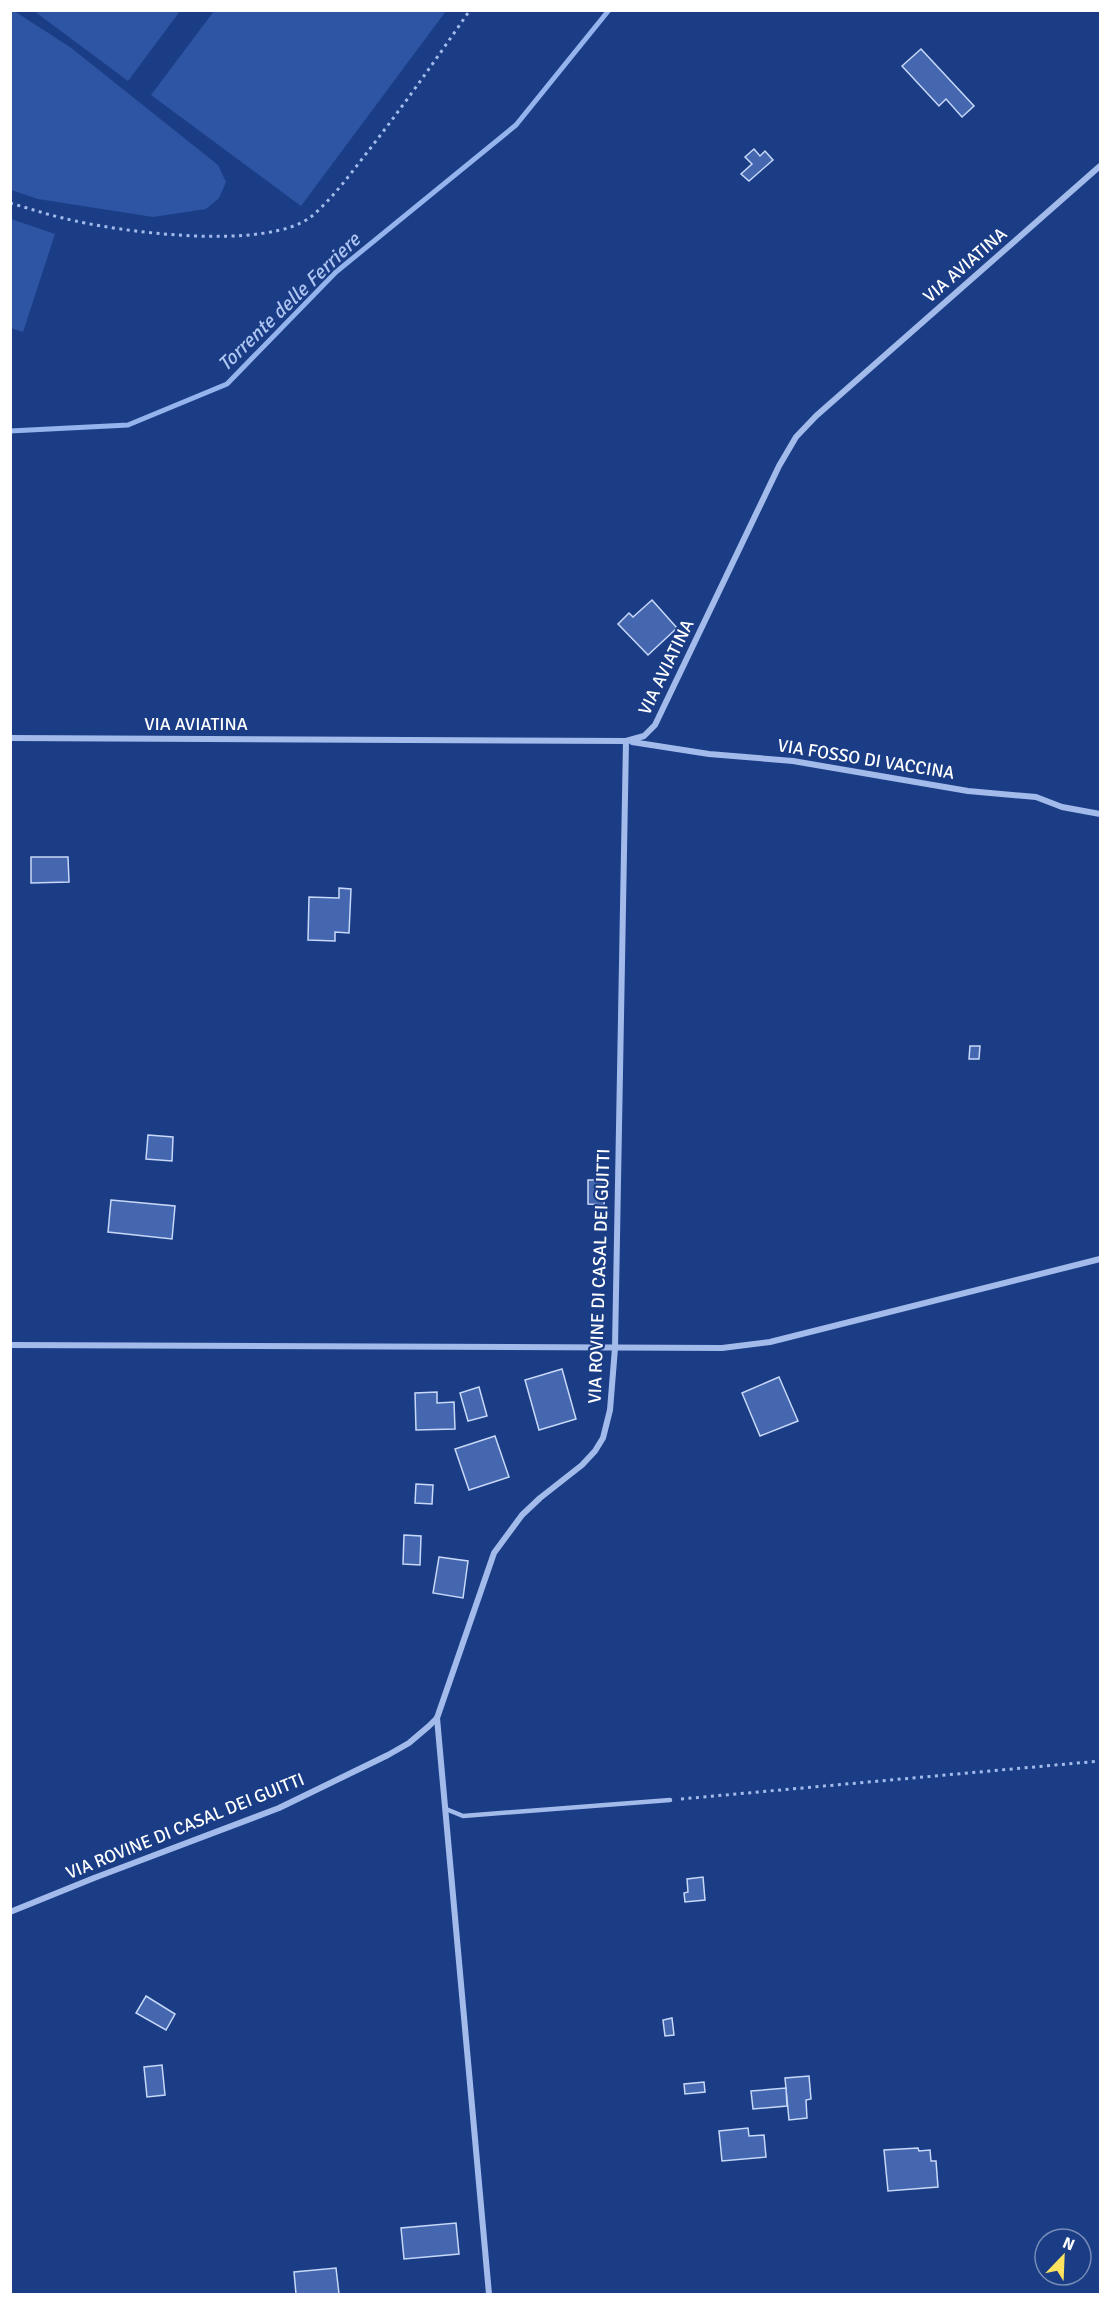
<svg xmlns="http://www.w3.org/2000/svg" width="1111" height="2305" font-family="Signika,sans-serif">
  <style>
    .green { fill: #2e55a3 }
    .lines { fill: none; stroke-linecap: round; stroke-linejoin: round }
    .stream { stroke: #95b4ed; stroke-width: 5 }
    .building { fill: #4467af; stroke: #c7d8f8; stroke-width: 1.5 }
    .path { stroke: #a2bbeb; stroke-width: 3; stroke-dasharray: 3 4.5; stroke-linecap: butt }
    .lane { stroke: #a2bbeb; stroke-width: 4.5 }
    .street { stroke: #a2bbeb; stroke-width: 6 }
    .labels { text-anchor: middle; dominant-baseline: central; stroke-width: 4.5; stroke-linejoin: round; paint-order: stroke }
    .street-label { font-size: 18px; fill: #fff; stroke: #1b3d86 }
    .water-label { font-size: 20px; font-style: italic; fill: #aec5f3; stroke: #1b3d86 }
  </style>
  <rect width="100%" height="100%" fill="#1b3d86"/>
  <!-- green -->
  <g class="green">
    <path d="M11 11H14L70 47 218 165 226 182 219 198 206 209 153 217 38 199 11 190Z"/>
    <path d="M34 11H180L128 81Z"/>
    <path d="M214 11V10L446 11 301 206 151 95Z"/>
    <path d="M11 219 55 234 23 332 11 328Z"/>
  </g>
  <g class="lines">
    <!-- stream -->
    <path class="stream" d="M10 431 128 425 227 384 336 272 516 125 609 10"/>
  </g>
  <!-- building -->
  <g class="building">
    <path d="M921 49 974 106 962 117 946 99 939 106 902 66Z"/>
    <path d="M754 149 760 156 765 151 773 160 749 181 741 174 752 164 745 157Z"/>
    <path d="M652 600 677 628 648 655 618 624 629 613 633 617Z"/>
    <path d="M31 857H68L69 882 31 883Z"/>
    <path d="M339 888 351 889 349 933 335 932V941L308 940 309 897 339 898Z"/>
    <path d="M970 1046H980L979 1059H969Z"/>
    <path d="M148 1135 173 1137 172 1161 146 1159Z"/>
    <path d="M588 1180H605L604 1205 588 1204Z"/>
    <path d="M111 1200 175 1206 172 1239 108 1232Z"/>
    <path d="M562 1369 576 1419 539 1430 525 1380Z"/>
    <path d="M779 1377 798 1421 760 1436 742 1393Z"/>
    <path d="M479 1387 487 1416 468 1421 460 1393Z"/>
    <path d="M437 1392V1403L454 1402 455 1429 416 1430 415 1393Z"/>
    <path d="M495 1436 509 1477 469 1490 455 1449Z"/>
    <path d="M416 1484 433 1485 432 1504 415 1503Z"/>
    <path d="M404 1535 421 1536 420 1565 403 1564Z"/>
    <path d="M439 1557 468 1561 463 1598 433 1593Z"/>
    <path d="M703 1877 705 1900 685 1902 684 1893 688 1892 687 1879Z"/>
    <path d="M146 1996 175 2014 166 2030 136 2013Z"/>
    <path d="M672 2018 674 2035 665 2036 663 2020Z"/>
    <path d="M162 2065 165 2095 147 2097 144 2067Z"/>
    <path d="M809 2076 811 2099 806 2100 807 2118 789 2120 785 2078Z"/>
    <path d="M704 2082 705 2092 685 2094 684 2084Z"/>
    <path d="M786 2088 787 2106 753 2109 751 2091Z"/>
    <path d="M748 2128 749 2136 764 2135 766 2157 722 2161 719 2131Z"/>
    <path d="M918 2148 919 2151 930 2150 931 2161H936L938 2187 888 2191 884 2150Z"/>
    <path d="M456 2223 459 2254 404 2259 401 2228Z"/>
    <path d="M336 2268 339 2294H296L294 2272Z"/>
  </g>
  <g class="lines">
    <!-- path -->
    <g class="path">
      <path d="M10 203C28 208 45 214 63 218 116 232 268 252 312 216 334 197 351 173 369 150 404 105 437 58 470 10"/>
      <path d="M681 1799 1100 1761"/>
    </g>
    <!-- lane -->
    <path class="lane" d="M446 1809 463 1816 670 1800"/>
    <!-- street -->
    <g class="street">
      <path d="M10 738 626 741 644 736 655 725 779 466 796 437 816 416 1100 166"/>
      <path d="M632 742 709 754 793 761 968 791 1036 797 1062 807 1100 814"/>
      <path d="M10 1345 722 1348 770 1342 1100 1259"/>
      <path d="M437 1718 489 2294"/>
      <path d="M10 1912 94 1878 279 1808 388 1755 409 1743 429 1726 437 1718 494 1553 522 1515 540 1498 582 1465 595 1451 603 1438 610 1410 615 1348 626 741"/>
    </g>
  </g>
  <g class="labels">
    <!-- street labels -->
    <g class="street-label">
      <text transform="translate(965 265) rotate(-41)">VIA AVIATINA</text>
      <text transform="translate(666 667) rotate(-64)">VIA AVIATINA</text>
      <text x="196" y="724">VIA AVIATINA</text>
      <text transform="translate(866 759) rotate(9)">VIA FOSSO DI VACCINA</text>
      <text transform="translate(599 1276) rotate(-88)">VIA ROVINE DI CASAL DEI GUITTI</text>
      <text transform="translate(185 1826) rotate(-22)">VIA ROVINE DI CASAL DEI GUITTI</text>
    </g>
    <!-- water labels -->
    <g class="water-label">
      <text transform="translate(289 302) rotate(-44)">Torrente delle Ferriere</text>
    </g>
  </g>
  <!-- border -->
  <rect width="1111" height="2305" fill="none" stroke="#ffffff" stroke-width="24"/>
  <!-- north arrow -->
  <g transform="translate(1063 2257) rotate(23)"><circle r="28" fill="#1b3d86" stroke="#768bb6" stroke-width="1.5"/>
  <path d="M0-4.5L10 22L0 15L-10 22Z" fill="#fde25f"/>
  <text y="-9" font-size="16" font-weight="bold" text-anchor="middle" fill="#ffffff">N</text>
  </g>
</svg>
